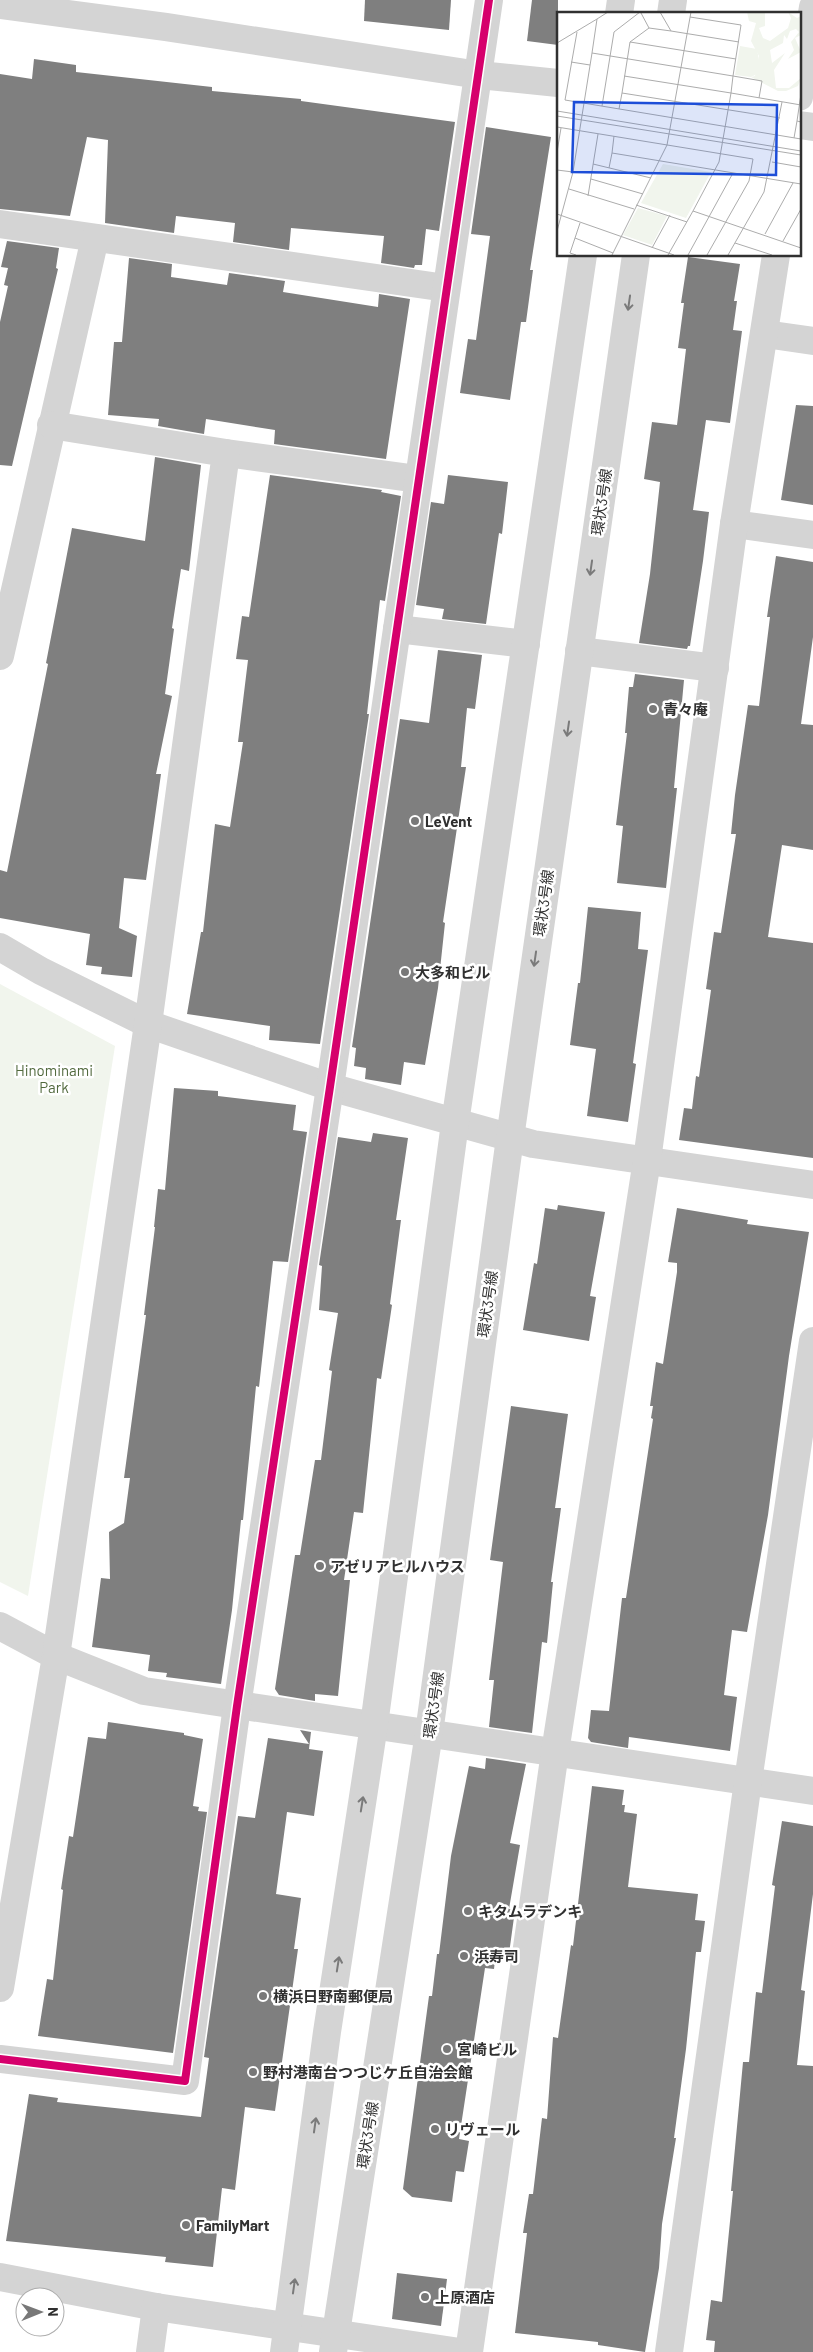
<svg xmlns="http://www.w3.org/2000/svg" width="813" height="2352" font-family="Barlow,'Noto Sans JP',sans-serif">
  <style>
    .park { fill: #f1f5ed }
    .building { fill: #7f7f7f }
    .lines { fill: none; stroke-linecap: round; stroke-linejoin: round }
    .minor { stroke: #d4d4d4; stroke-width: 28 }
    .cycleway-casing { stroke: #fff; stroke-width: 11 }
    .cycleway { stroke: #d6006c; stroke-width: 8 }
    .oneway { stroke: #7a7a7a }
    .poi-dot { fill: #787878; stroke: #fff; stroke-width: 2 }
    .labels { text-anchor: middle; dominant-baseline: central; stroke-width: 5; stroke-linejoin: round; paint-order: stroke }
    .street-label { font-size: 15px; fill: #303030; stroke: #fff }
    .poi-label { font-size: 15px; font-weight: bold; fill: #303030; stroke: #fff; text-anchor: start }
    .park-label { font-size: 15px; fill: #526a3e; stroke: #fff }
    .inset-road { fill: none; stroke: #acacac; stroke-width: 1 }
    .view { fill: #1d4ed8; fill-opacity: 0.15; stroke: #1d4ed8; stroke-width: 2.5 }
    .inset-edge { fill: none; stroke: #303030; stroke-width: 2.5 }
  </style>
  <rect width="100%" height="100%" fill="#fff"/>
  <!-- park -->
  <path class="park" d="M0 984 115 1046 28 1596 0 1582Z"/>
  <!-- building -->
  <g class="building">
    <path d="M365 0H451L449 30 364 21Z"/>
    <path d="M532 0H558V45L527 41Z"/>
    <path d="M34 59 76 65V72L212 87V91L301 99V101L455 122 439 231 426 229 422 265H415L414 268 381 263 384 236 291 228 289 250 233 242 235 223 176 216 174 233 105 223 108 140 87 137 70 216 0 209V74L32 79Z"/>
    <path d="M486 127 551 137 530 270H533L526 322H521L510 400 460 393 468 339 476 340 490 236 471 234Z"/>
    <path d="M7 241 59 248 56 268 58 269 12 466 0 465V322L8 286 4 285 8 268 1 267Z"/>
    <path d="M688 257 740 264 734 301H737L733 330 742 331 730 423 706 420 693 510 709 512 703 561 690 646H688L687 649 639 643 650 574 660 482 644 479 652 422 677 425 686 349 678 348 684 303H681Z"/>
    <path d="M129 258 172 264 171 277 227 285 229 273 285 281 283 292 378 307 379 294 410 299 386 459 274 444 275 430 206 419 204 434 158 426 159 419 108 415 114 342H122Z"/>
    <path d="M796 405 813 406V505L781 500Z"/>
    <path d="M155 457 201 465 189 571 181 569 172 628 174 629 165 694 172 696 156 774H161L146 880 124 878 119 928 137 936 132 977 101 974 102 967 86 965 90 934 0 918V870L7 872 48 664 46 663 72 528 145 541Z"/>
    <path d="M270 475 382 490 381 492 401 496 385 601 380 600 367 714H369L320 1044 269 1040 270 1026 187 1014 201 932H203L215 824 230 827 243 742H238L248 660 236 659 242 616 249 617Z"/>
    <path d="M448 475 508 482 502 534 499 533 486 624 442 619 444 609 416 605 431 502 444 504Z"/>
    <path d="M776 556 813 562V637L801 724 813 725V850L782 845 768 937 813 943V1158L679 1140 684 1108 692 1109 696 1076 699 1077 711 990 706 989 714 932 721 933 736 834H731L735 795 748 705 759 706 770 617H767Z"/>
    <path d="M438 650 482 655 475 709 467 708 461 767H466L443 922 445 923 438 988 425 1065 404 1062 401 1085 365 1079 366 1068 354 1066 356 1048 352 1047 400 719 429 723Z"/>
    <path d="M635 674 684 680 674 788H677L666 888 617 883 623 826 616 825 627 733H625L629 687H633Z"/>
    <path d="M588 907 641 912 638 949 648 950 633 1063 636 1064 628 1122 587 1116 596 1049 570 1045 578 983H580Z"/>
    <path d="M174 1088 218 1091V1096L296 1105 293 1130 307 1132 288 1262 273 1261 259 1387 256 1386 243 1520H241L232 1610 221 1684 166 1677 167 1673 148 1671 150 1655 92 1647 101 1578 110 1579 109 1532 124 1523 130 1478H124L146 1315H144L155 1227H154L158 1189 165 1190Z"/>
    <path d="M373 1133 408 1138 396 1220H401L390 1304 392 1305 381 1379 377 1378 363 1513 354 1512 344 1580H350L338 1696 315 1694V1701L279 1695 275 1689 295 1555H300L315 1460H321L332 1371 329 1370 338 1313 319 1310 322 1266 319 1265 338 1137 371 1142Z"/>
    <path d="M558 1205 605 1212 590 1296 596 1297 589 1341 523 1330 534 1263 537 1264 545 1208 557 1210Z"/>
    <path d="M677 1208 748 1220 747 1224 809 1232 789 1356 768 1515 747 1632 732 1630 724 1695 737 1697 730 1751 629 1737 628 1748 591 1742 588 1738 591 1710 609 1711 622 1598H626L653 1419 651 1418 653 1406H650L656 1362 663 1364 677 1272V1263L668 1262Z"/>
    <path d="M511 1406 568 1414 555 1508H561L551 1582H553L547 1643 542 1642 532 1733 489 1727 494 1680H489L503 1562 490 1560Z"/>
    <path d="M108 1722 184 1733V1735L203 1739 193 1806 199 1807 198 1811 207 1812 173 2053 38 2036 47 1979 53 1980 63 1890 61 1889 69 1836 73 1837 88 1737 106 1739Z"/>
    <path d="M300 1730 311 1732 309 1749 323 1751 314 1816 287 1812 276 1894 301 1898 294 1949H298L275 2111 245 2107 235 2190 222 2188 213 2267 165 2262 166 2257 6 2241 29 2094 58 2098 57 2102 201 2117 209 2058 204 2057 238 1816 255 1818 268 1738 309 1744Z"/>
    <path d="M486 1758 526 1764 510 1843 520 1845 509 1909 515 1910 508 1961 495 1960 494 1969 485 1968 459 2139 469 2141 464 2172 456 2171 452 2202 412 2197 403 2189 429 1996H432L437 1954H439L451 1856 469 1766 485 1769Z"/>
    <path d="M592 1786 624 1790 622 1805H625L624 1812 637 1814 628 1887 698 1894 695 1920 705 1921 701 1952H696L686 2049 674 2138H676L662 2224 659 2268 645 2352 598 2345V2342L515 2333 527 2233H523L529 2194H533L542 2118 547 2119 553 2037 558 2038 571 1945 573 1946Z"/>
    <path d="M782 1821 813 1826V1894L801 1990 805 1991 797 2065 813 2066V2352H714L715 2341 706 2340 711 2300 722 2302 733 2191H731L743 2062H749L756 1992 762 1993 775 1886 772 1885Z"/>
    <path d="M397 2273 447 2279 441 2326 392 2319Z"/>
  </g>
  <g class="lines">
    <!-- minor -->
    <g class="minor">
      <path d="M0 5 166 27 479 75 558 83"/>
      <path d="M619 14 621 0"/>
      <path d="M671 14 673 0"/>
      <path d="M799 97 813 7"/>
      <path d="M799 125 813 127"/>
      <path d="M0 224 446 288"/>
      <path d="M765 334 813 341"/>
      <path d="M226 453 418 479"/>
      <path d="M734 524 813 535"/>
      <path d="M397 629 526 644"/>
      <path d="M579 651 715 668"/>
      <path d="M0 656 95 238"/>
      <path d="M0 947 41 971 148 1024 330 1087 533 1144 813 1185"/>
      <path d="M0 1626 56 1656 144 1691 813 1791"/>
      <path d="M0 1988 56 1656 148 1024 226 453 51 425"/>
      <path d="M0 2059 185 2081 237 1706 330 1087 489 0"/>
      <path d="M0 2277 156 2307 460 2352"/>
      <path d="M150 2352 156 2307"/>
      <path d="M284 2352 327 2032 374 1725 455 1123 583 255"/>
      <path d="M333 2352 429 1733 510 1138 636 255"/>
      <path d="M469 2352 555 1752 647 1160 734 524 776 255"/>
      <path d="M669 2352 748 1781 813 1341"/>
    </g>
    <defs>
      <path id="cycleway" d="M0 2059 185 2081 237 1706 330 1087 489 0"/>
    </defs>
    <!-- cycleway casing -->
    <use href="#cycleway" class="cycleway-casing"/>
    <!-- cycleway -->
    <use href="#cycleway" class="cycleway"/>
  </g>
  <!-- one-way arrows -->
  <defs><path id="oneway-shaft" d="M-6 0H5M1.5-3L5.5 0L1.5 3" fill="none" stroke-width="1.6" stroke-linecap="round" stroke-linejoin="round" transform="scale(1.25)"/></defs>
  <g class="oneway">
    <use href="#oneway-shaft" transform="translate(629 303) rotate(98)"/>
    <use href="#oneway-shaft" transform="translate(591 568) rotate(98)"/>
    <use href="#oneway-shaft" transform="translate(568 729) rotate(98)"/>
    <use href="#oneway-shaft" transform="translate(535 959) rotate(98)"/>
    <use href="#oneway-shaft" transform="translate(362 1804) rotate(-81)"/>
    <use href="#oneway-shaft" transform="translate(338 1964) rotate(-81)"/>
    <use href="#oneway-shaft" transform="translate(315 2125) rotate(-82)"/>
    <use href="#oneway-shaft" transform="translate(294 2286) rotate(-82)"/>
  </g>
  <!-- markers -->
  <g class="poi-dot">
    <circle cx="653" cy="709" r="5"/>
    <circle cx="415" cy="821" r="5"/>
    <circle cx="405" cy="972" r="5"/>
    <circle cx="320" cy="1566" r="5"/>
    <circle cx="468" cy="1911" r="5"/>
    <circle cx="464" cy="1956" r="5"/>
    <circle cx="263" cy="1996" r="5"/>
    <circle cx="447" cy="2049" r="5"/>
    <circle cx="253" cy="2072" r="5"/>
    <circle cx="435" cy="2129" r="5"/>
    <circle cx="186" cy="2225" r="5"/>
    <circle cx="425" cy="2297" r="5"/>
  </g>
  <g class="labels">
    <!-- street labels -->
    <g class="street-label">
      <text transform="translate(601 502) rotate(-82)">環状3号線</text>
      <text transform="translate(543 903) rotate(-82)">環状3号線</text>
      <text transform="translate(487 1304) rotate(-82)">環状3号線</text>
      <text transform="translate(433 1705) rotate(-82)">環状3号線</text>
      <text transform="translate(367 2135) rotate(-81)">環状3号線</text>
    </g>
    <!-- poi labels -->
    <g class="poi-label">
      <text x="663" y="709">青々庵</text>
      <text x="425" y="821">LeVent</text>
      <text x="415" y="972">大多和ビル</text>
      <text x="330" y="1566">アゼリアヒルハウス</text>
      <text x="478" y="1911">キタムラデンキ</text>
      <text x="474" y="1956">浜寿司</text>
      <text x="273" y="1996">横浜日野南郵便局</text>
      <text x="457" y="2049">宮崎ビル</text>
      <text x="263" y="2072">野村港南台つつじケ丘自治会館</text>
      <text x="445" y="2129">リヴェール</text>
      <text x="196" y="2225">FamilyMart</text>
      <text x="435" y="2297">上原酒店</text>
    </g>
    <!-- park labels -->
    <g class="park-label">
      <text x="54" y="1070">Hinominami<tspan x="54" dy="17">Park</tspan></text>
    </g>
  </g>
  <!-- overview -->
  <g transform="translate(557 12)">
    <rect width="244" height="244" fill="#fff"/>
    <path d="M81 196 110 204 95 233 66 223Z" fill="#f1f5ed"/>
    <path d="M190 0H208V14L202 16 206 26 213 29 231 16 234 6 231 0 240 6 244 4V23L238 26 244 40 231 47 237 38 234 30 242 20 239 17 233 19 230 27 227 23 226 31 213 38 215 51 228 41 217 58 219 76H232L244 66 241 74 229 79H221L194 65 198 64 202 44 194 29 199 11 192 9Z" fill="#f1f5ed"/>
    <path d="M183 34 200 37 204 60 194 65 178 63ZM106 152 154 160 129 206 84 191Z" fill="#f1f5ed"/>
    <path class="inset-road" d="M51 0 40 7 35 41 176 64 184 13 133 5M103 0 114 19 182 30M84 1 92 16 114 19M20 20 8 88 244 127M73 30 92 16M0 31 40 7M179 47 73 30 65 81 223 106M14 50 33 53M67 64 174 81 162 150 136 199M244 82 240 109 244 110M202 86 205 69 176 64 174 81 244 93M45 94 57 20 83 0M62 97 65 81M0 99 244 139M0 104 244 143M0 115 196 147 192 169 150 243M237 126 240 109M0 140 4 116M55 141 57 124M215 150 244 155M36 152 94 166M52 156 55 141 244 172M0 158 16 160M34 167 86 182M12 177 77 197M31 184 41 122M79 193 130 210M0 202 117 243M0 219 16 160 35 41M208 222 236 171M18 226 56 241M226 229 244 197M178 231 215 243M95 236 113 203M19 243 13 241 23 211M55 243 110 133 134 0M111 243 136 199 244 236M131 243 176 161M171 243 207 180 225 90"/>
    <path class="view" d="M17 90 220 93 219 163 15 160Z"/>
    <rect width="244" height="244" class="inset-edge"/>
  </g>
  <!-- north arrow -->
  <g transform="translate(40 2312) rotate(89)"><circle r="24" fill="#ffffff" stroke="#acacac"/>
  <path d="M0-4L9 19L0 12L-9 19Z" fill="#787878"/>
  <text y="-8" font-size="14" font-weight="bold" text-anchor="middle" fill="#303030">N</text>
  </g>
</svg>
